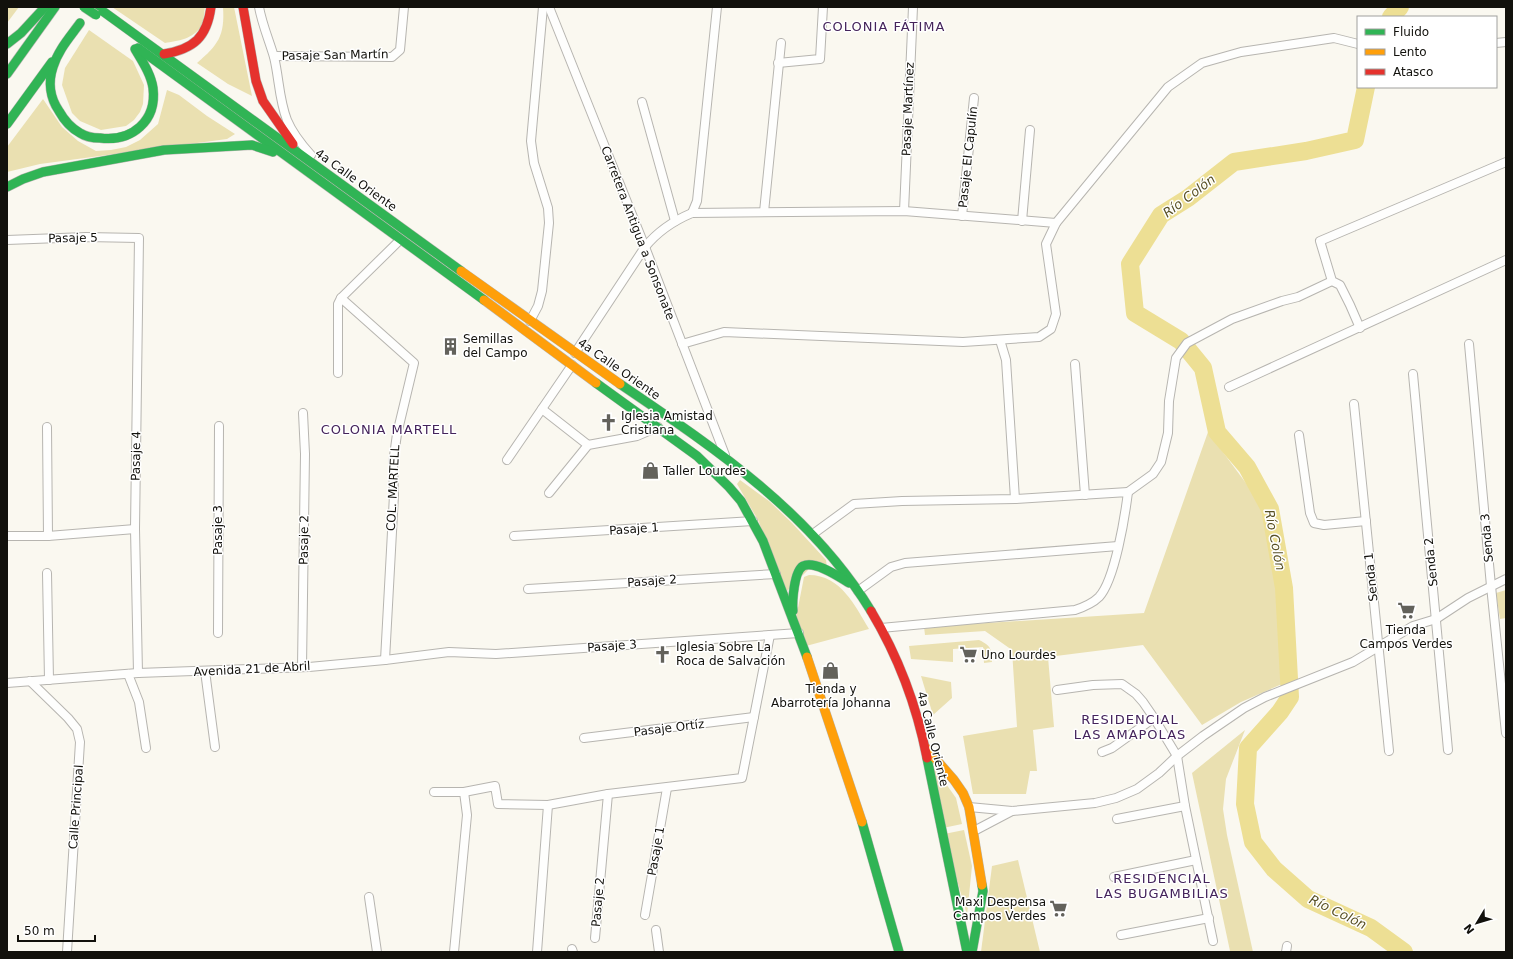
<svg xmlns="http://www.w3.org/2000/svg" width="1513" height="959" font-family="'DejaVu Sans',sans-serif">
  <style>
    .green { fill: #eae0b1 }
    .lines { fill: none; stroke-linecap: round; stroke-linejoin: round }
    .river { stroke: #eddf94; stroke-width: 18 }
    .street-casing { stroke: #b7b5b0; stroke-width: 10 }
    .fast-casing { stroke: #b7b5b0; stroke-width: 10 }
    .slow-casing { stroke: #b7b5b0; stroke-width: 10 }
    .jam-casing { stroke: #b7b5b0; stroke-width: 10 }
    .street { stroke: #fefefd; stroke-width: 8 }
    .fast { stroke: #30b455; stroke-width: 9 }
    .slow { stroke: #ff9f0a; stroke-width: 9 }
    .jam { stroke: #e5322d; stroke-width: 9 }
    .fast-bridge-casing { stroke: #b7b5b0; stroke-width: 10; stroke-linecap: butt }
    .fast-bridge { stroke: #30b455; stroke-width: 9 }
    .labels { text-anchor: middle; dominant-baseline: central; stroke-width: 3; stroke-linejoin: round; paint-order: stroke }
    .street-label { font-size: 12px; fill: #12110c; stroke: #fff }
    .poi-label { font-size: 12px; fill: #12110c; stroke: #fff; text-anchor: start }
    .neighbourhood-label { font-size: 13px; letter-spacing: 1px; fill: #44235b; stroke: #fff }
    .water-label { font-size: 13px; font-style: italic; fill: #585025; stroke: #fff }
  </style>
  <rect width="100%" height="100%" fill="#faf8f0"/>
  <!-- green -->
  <g class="green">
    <path d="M7 7H19L7 23Z"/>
    <path d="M112 7H205C204 13 204 21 201 26 194 39 177 41 165 43Z"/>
    <path d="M223 7H234L252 96 228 84 197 63C218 45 225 36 223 7Z"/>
    <path d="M89 30 133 61 144 85 143 104 140 112 134 120 126 126 101 130 80 121 72 113 62 85 65 68Z"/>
    <path d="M167 90 179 95 207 116 235 134 227 139 40 164 7 172V147L43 99 62 127 78 141 96 151 111 150 126 147 140 140 158 124Z"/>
    <path d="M1208 432 1254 494 1264 512 1279 588 1282 684 1241 702 1202 725 1143 645 1048 657 1054 727 1033 730 1037 771H1030L1026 794H973L963 736 1017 727 1012 650 985 631 925 635 924 627 1144 613Z"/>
    <path d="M740 480 769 501 792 523 826 560 827 568 816 562 787 591 758 520 737 484Z"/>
    <path d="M809 575C841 575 855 606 869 629L806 646 796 618 804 577Z"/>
    <path d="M1506 590V618L1500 619 1496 593Z"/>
    <path d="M979 640C992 646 991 649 992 662L984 663 983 647 953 649V662L911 659 909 646Z"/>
    <path d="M921 676 951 682 952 698 933 715Z"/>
    <path d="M1245 730 1226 779 1223 809 1227 835 1253 952H1226L1230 951 1192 773Z"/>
    <path d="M926 760 939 774 956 798 962 824 943 828Z"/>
    <path d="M964 830 972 866 967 915 944 834Z"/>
    <path d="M1018 860 1040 952H981L992 866Z"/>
  </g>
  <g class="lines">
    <!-- river -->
    <g class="river">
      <path d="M1391 17 1400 7"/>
      <path d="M1366 87 1355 140 1306 151 1234 162 1188 198 1161 215 1130 264 1135 313 1181 341 1203 368 1217 432 1247 467 1270 509 1284 588 1290 697 1280 712 1248 748 1245 804 1253 842 1274 869 1308 899 1371 928 1404 952"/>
    </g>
    <defs>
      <g id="street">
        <path d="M259 7C262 24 269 40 274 57 279 77 279 100 287 120 292 132 302 145 311 155"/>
        <path d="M549 7 645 247 725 455"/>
        <path d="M1496 43 1506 42"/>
        <path d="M274 56 392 57 400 50 404 7"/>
        <path d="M778 63 820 59 823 7"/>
        <path d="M642 102 675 221"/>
        <path d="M904 211 913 7"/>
        <path d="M764 212 781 43"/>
        <path d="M692 213 697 201 717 7"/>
        <path d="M962 216 974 98"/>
        <path d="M1022 221 1030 130"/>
        <path d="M7 240 86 237 139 238 135 529 138 673"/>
        <path d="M530 321 538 306 542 291 549 223 548 208 534 163 531 141 543 7"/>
        <path d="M1360 328 1350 305 1340 285 1332 281 1320 241 1506 162"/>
        <path d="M1000 340 1006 360 1015 499"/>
        <path d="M682 344 724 332 963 342 1039 337 1051 329 1056 314 1046 244 1056 223 1168 87 1202 63 1241 52 1334 38 1358 44"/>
        <path d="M1469 344 1491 586 1506 733"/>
        <path d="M575 353 645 247C658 231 673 221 692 213L904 211 1056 223"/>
        <path d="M1075 364 1085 495"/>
        <path d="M338 373V304L341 298"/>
        <path d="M1413 374 1448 750"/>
        <path d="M1229 387 1506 260"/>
        <path d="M1354 404 1389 751"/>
        <path d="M542 409 588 445"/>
        <path d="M47 427 48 536"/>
        <path d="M1299 435 1310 513 1314 523 1324 525 1366 521"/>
        <path d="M507 460 572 365"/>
        <path d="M1128 492 1153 474 1161 462 1168 433 1169 401 1176 358 1187 343 1232 319 1282 301 1298 297 1332 281"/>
        <path d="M549 493 588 445 637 436 658 427"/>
        <path d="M813 534 854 504 902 501 1015 499 1128 492C1125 516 1115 580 1099 597 1092 604 1084 607 1075 610L881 628"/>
        <path d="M7 536H48L135 529"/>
        <path d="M514 536 753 521"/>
        <path d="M47 573 49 680"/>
        <path d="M528 589 776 574"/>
        <path d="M858 591 891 567 905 563 1118 546"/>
        <path d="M218 633 219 426"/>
        <path d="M385 660 394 495 393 463 397 434 414 363 341 298 400 240"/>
        <path d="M302 667 305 454 303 413"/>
        <path d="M205 671 215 747"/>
        <path d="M128 674 139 702 146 748"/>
        <path d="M30 681 68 718 77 729 80 742 67 952"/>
        <path d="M7 683 138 673 309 667 385 660 449 652 496 654 799 633"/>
        <path d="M1057 690 1093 685 1122 684 1136 694 1143 702 1154 718 1177 756 1185 806 1213 941"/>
        <path d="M584 738 754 717"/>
        <path d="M1102 752 1112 748 1154 718"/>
        <path d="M434 792H464L495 786 498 804 548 805 608 794 742 778 770 635"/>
        <path d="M969 807 1012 811 1095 803 1116 798 1137 789 1159 773 1177 756 1203 736 1244 708 1265 697 1353 662 1413 626 1436 619 1468 598 1506 579"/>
        <path d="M1117 819 1185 806"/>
        <path d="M974 831 1012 811"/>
        <path d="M1114 877 1196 860"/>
        <path d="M369 897 377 952"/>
        <path d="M645 915 667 788"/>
        <path d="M656 930 659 952"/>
        <path d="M1121 935 1209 918"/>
        <path d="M595 938 608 794"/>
        <path d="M572 949 573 952"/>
        <path d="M454 952 467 815 464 792"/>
        <path d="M537 952 548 805"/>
        <path d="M1286 952 1287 946"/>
      </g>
      <g id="fast">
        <path d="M97 7 461 271"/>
        <path d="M80 23C70 37 58 50 53 67 48 82 50 98 59 111 64 120 71 128 80 133 86 137 93 138 100 138 132 142 157 121 153 88 151 74 142 61 135 49"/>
        <path d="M7 44 21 33 45 7"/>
        <path d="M138 48 484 300"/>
        <path d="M7 74 55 7"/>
        <path d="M7 124 52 62"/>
        <path d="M7 187 23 179 43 172 164 150 252 145 273 152"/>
        <path d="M596 383 697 456 729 487 741 501 763 541 807 657"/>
        <path d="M620 384C713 447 811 512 871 611"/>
        <path d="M793 611C792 602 794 571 803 566 815 560 839 577 849 583"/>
        <path d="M927 758 967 952"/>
        <path d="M862 822 899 952"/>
        <path d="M972 952 983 891 982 885"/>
      </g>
      <g id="slow">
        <path d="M461 271 620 384"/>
        <path d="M484 300 596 383"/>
        <path d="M807 657 862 822"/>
        <path d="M926 748 954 780 963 793 969 807 982 885"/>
      </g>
      <g id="jam">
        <path d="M243 7 256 81 263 101 293 144"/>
        <path d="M164 54C194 49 207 37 211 7"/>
        <path d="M871 611C898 656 917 707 927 758"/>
      </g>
    </defs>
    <!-- street casing -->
    <use href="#street" class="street-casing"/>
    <!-- fast casing -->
    <use href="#fast" class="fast-casing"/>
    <!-- slow casing -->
    <use href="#slow" class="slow-casing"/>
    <!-- jam casing -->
    <use href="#jam" class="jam-casing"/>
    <!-- street -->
    <use href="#street" class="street"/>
    <!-- fast -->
    <use href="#fast" class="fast"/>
    <!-- slow -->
    <use href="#slow" class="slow"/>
    <!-- jam -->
    <use href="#jam" class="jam"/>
    <defs>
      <path id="fast-bridge" d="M84 7 96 15"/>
    </defs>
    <!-- fast-bridge casing -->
    <use href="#fast-bridge" class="fast-bridge-casing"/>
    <!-- fast-bridge -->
    <use href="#fast-bridge" class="fast-bridge"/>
  </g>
  <!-- icons -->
  <defs>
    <symbol id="building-bare" viewBox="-9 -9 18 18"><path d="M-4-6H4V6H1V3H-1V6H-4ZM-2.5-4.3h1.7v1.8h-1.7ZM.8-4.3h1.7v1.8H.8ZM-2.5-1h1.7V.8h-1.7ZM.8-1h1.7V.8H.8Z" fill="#63625c" stroke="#fff" stroke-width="2.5" paint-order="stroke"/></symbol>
    <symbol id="church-bare" viewBox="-9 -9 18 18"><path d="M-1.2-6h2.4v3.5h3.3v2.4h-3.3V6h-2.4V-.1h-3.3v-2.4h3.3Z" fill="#63625c" stroke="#fff" stroke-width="2.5" paint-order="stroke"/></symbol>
    <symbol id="shop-bare" viewBox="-9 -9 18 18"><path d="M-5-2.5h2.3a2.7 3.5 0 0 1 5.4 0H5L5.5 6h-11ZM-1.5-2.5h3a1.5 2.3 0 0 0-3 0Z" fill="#63625c" stroke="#fff" stroke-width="2.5" paint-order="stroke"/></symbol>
    <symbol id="supermarket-bare" viewBox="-9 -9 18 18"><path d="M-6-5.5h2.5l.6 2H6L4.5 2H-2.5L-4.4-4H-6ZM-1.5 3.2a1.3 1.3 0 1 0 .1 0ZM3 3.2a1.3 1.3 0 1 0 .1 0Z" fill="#63625c" stroke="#fff" stroke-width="2.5" paint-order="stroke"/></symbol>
  </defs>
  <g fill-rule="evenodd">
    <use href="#building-bare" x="438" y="334" width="25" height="25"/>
    <use href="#church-bare" x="596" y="410" width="25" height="25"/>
    <use href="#shop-bare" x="638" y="458" width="25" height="25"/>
    <use href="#supermarket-bare" x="1394" y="598" width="25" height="25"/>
    <use href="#church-bare" x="650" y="642" width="25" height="25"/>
    <use href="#supermarket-bare" x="956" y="642" width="25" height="25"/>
    <use href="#shop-bare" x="818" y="658" width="25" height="25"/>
    <use href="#supermarket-bare" x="1046" y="896" width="25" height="25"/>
  </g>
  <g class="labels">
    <!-- street labels -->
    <g class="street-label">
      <text transform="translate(335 55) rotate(-1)">Pasaje San Martín</text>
      <text transform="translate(908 109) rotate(-88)">Pasaje Martínez</text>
      <text transform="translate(968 157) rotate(-84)">Pasaje El Capulín</text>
      <text transform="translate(356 180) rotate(36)">4a Calle Oriente</text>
      <text transform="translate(638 233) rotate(69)">Carretera Antigua a Sonsonate</text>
      <text transform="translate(73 238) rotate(-1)">Pasaje 5</text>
      <text transform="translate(619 369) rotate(35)">4a Calle Oriente</text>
      <text transform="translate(136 456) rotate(-89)">Pasaje 4</text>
      <text transform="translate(393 488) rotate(-87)">COL. MARTELL</text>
      <text transform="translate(634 529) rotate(-4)">Pasaje 1</text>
      <text transform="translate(218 530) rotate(-90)">Pasaje 3</text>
      <text transform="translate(1487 538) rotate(-95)">Senda 3</text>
      <text transform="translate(304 540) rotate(-89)">Pasaje 2</text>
      <text transform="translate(1431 562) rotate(-96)">Senda 2</text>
      <text transform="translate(1371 577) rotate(-96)">Senda 1</text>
      <text transform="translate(652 581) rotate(-4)">Pasaje 2</text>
      <text transform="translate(612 646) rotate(-4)">Pasaje 3</text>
      <text transform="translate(252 669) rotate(-3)">Avenida 21 de Abril</text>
      <text transform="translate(669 728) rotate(-7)">Pasaje Ortíz</text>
      <text transform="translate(933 739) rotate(76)">4a Calle Oriente</text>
      <text transform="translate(76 807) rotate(-86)">Calle Principal</text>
      <text transform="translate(656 851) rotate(-80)">Pasaje 1</text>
      <text transform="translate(598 902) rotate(-85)">Pasaje 2</text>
    </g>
    <!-- poi labels -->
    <g class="poi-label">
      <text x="463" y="339">Semillas<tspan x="463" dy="14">del Campo</tspan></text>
      <text x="621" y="416">Iglesia Amistad<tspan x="621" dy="14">Cristiana</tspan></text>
      <text x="663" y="471">Taller Lourdes</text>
      <text x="1406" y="630" text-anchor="middle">Tienda<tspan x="1406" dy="14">Campos Verdes</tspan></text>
      <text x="676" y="647">Iglesia Sobre La<tspan x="676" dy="14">Roca de Salvación</tspan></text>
      <text x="981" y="655">Uno Lourdes</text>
      <text x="831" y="689" text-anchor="middle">Tienda y<tspan x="831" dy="14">Abarrotería Johanna</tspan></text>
      <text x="1046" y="902" text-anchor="end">Maxi Despensa<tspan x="1046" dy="14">Campos Verdes</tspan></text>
    </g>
    <!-- neighbourhood labels -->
    <g class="neighbourhood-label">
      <text x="884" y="26">COLONIA FÁTIMA</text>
      <text x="389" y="429">COLONIA MARTELL</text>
      <text x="1130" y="719">RESIDENCIAL<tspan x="1130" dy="15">LAS AMAPOLAS</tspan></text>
      <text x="1162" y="878">RESIDENCIAL<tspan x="1162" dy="15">LAS BUGAMBILIAS</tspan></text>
    </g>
    <!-- water labels -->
    <g class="water-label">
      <text transform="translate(1189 196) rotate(-37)">Río Colón</text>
      <text transform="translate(1275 540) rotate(79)">Río Colón</text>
      <text transform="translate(1338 912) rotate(26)">Río Colón</text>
    </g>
  </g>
  <!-- border -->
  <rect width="1513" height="959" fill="none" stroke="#12110c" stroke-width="16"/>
  <!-- legend -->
  <rect x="1357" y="16" width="140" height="72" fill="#ffffff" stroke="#a0a09e"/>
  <rect x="1365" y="29" width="20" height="6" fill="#30b455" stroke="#a0a09e"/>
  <text x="1393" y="36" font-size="12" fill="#12110c">Fluido</text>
  <rect x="1365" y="49" width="20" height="6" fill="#ff9f0a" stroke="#a0a09e"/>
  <text x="1393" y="56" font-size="12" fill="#12110c">Lento</text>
  <rect x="1365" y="69" width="20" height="6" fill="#e5322d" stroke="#a0a09e"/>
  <text x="1393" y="76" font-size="12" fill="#12110c">Atasco</text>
  <!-- north arrow -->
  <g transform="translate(1477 923) rotate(232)" stroke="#ffffff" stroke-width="3" paint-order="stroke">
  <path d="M0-3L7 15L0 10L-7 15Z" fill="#12110c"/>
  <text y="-6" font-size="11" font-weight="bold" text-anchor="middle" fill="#12110c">N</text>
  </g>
  <!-- scale -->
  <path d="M18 935v6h77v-6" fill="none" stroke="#12110c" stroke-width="2"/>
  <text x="24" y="935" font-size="12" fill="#12110c" stroke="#ffffff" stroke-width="3" paint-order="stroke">50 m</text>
</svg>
